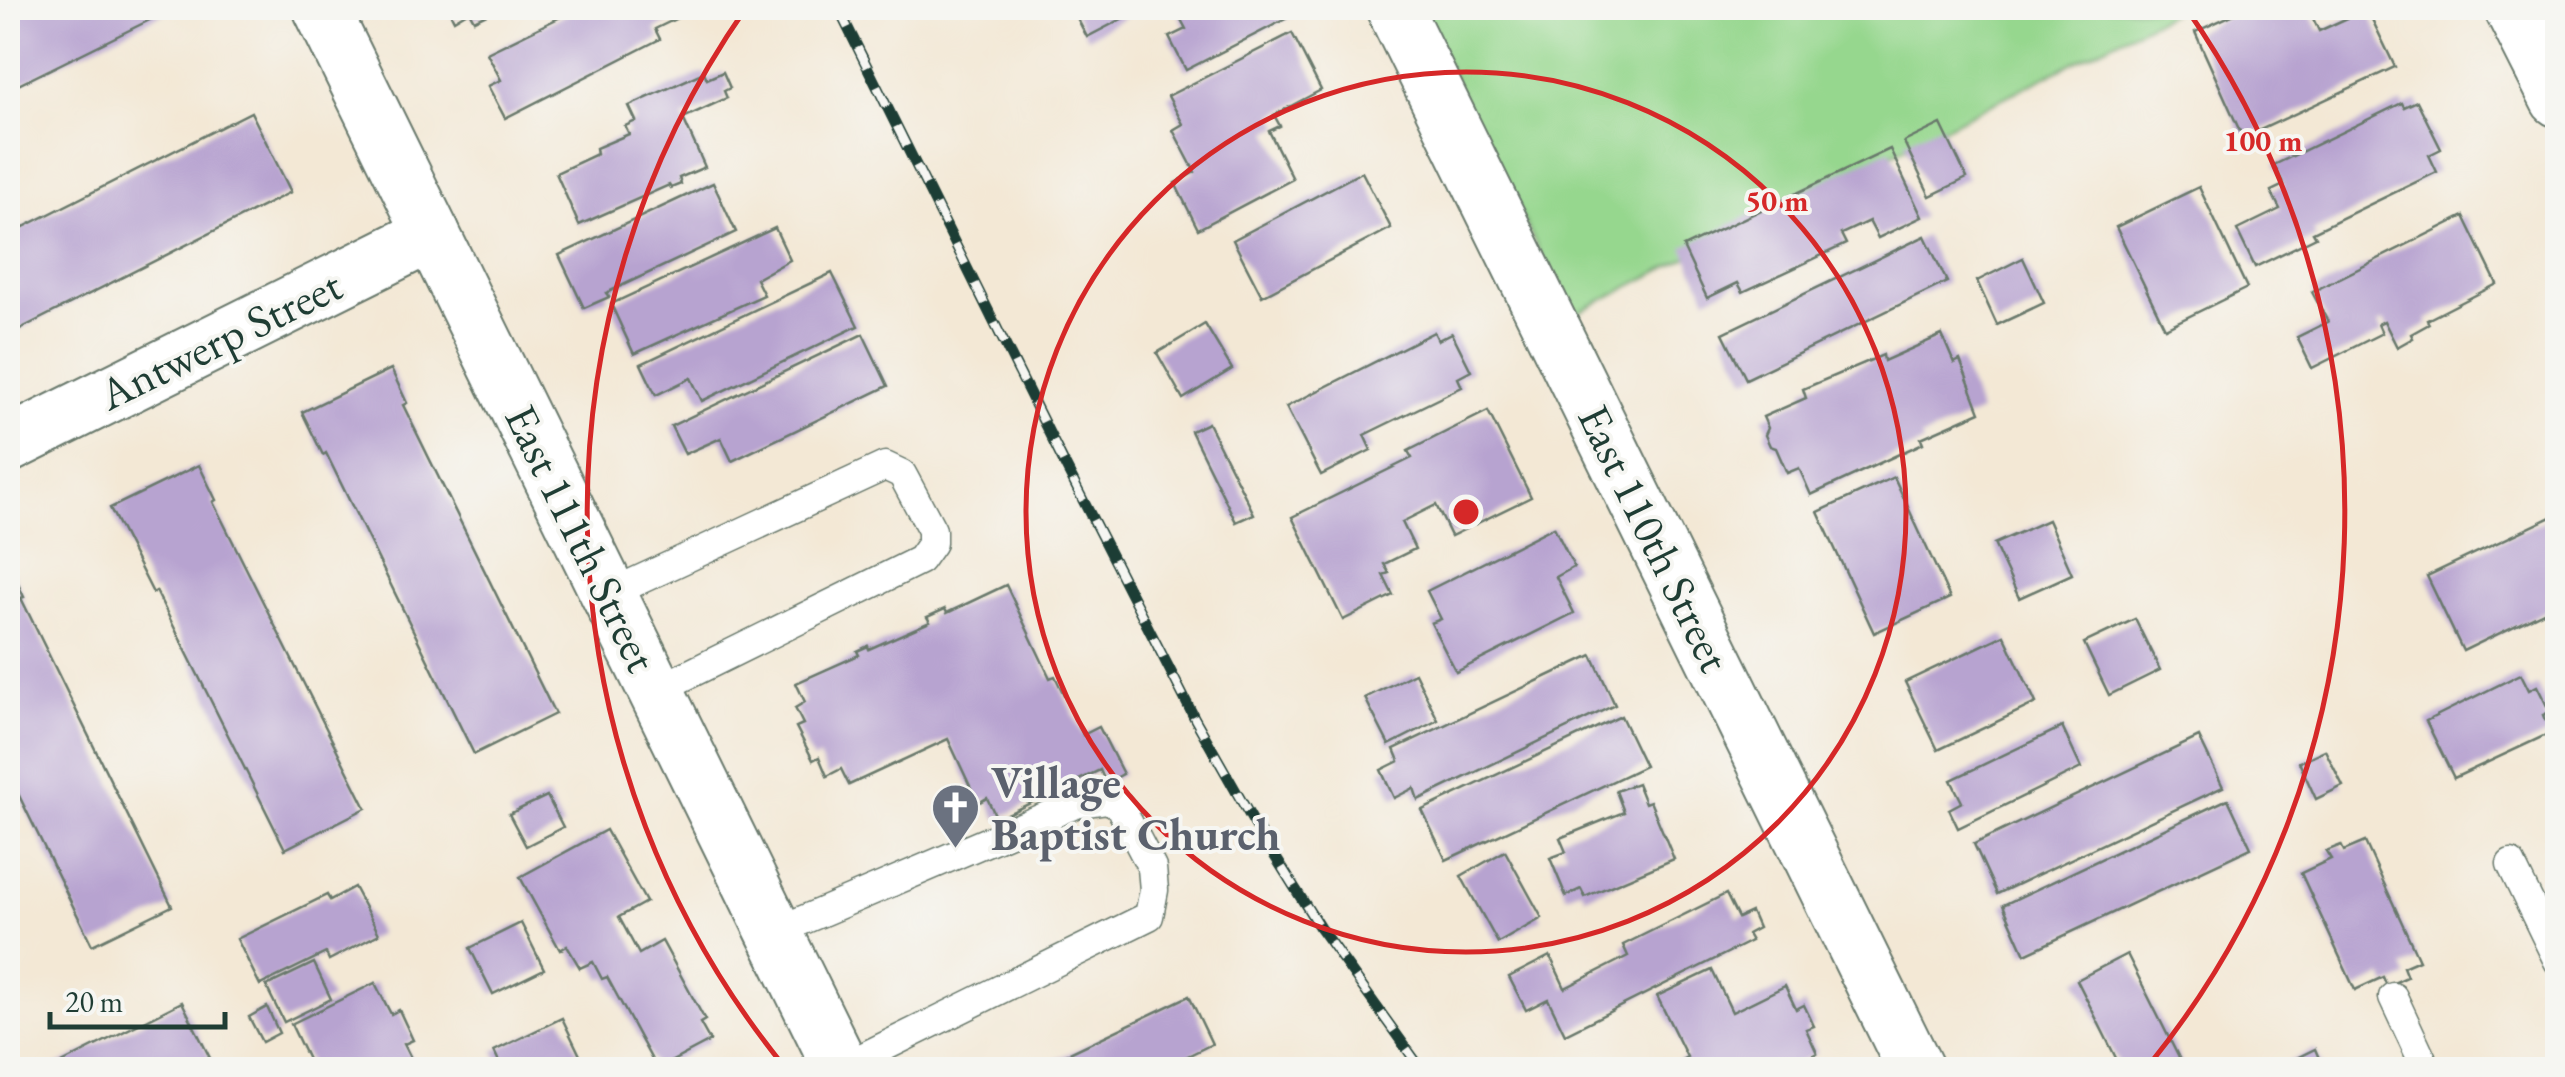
<svg xmlns="http://www.w3.org/2000/svg" width="2565" height="1077" font-family="'EB Garamond',serif">
  <style>
    .green { fill: #96d78e; stroke: #5a8a61; stroke-width: 2.5 }
    .building { fill: #b7a3d0 }
    .lines { fill: none; stroke-linecap: round; stroke-linejoin: round }
    .service-casing { stroke: #69796c; stroke-width: 31 }
    .minor-casing { stroke: #69796c; stroke-width: 59 }
    .service { stroke: #fff; stroke-width: 28 }
    .minor { stroke: #fff; stroke-width: 55 }
    .rail-casing { stroke: #1f3d34; stroke-width: 11 }
    .rail { stroke: #f6f6f2; stroke-width: 8; stroke-dasharray: 22; stroke-linecap: butt }
    .ring { fill: none; stroke: #d62828; stroke-width: 5 }
    .labels { text-anchor: middle; dominant-baseline: central; stroke-width: 8; stroke-linejoin: round; paint-order: stroke }
    .street-label { font-size: 45px; fill: #1f3d34; stroke: #f6f6f2 }
    .worship-label { font-size: 45px; font-weight: bold; fill: #5b616d; stroke: #f6f6f2; text-anchor: start }
    .centre { fill: #d62828; stroke: #f6f6f2; stroke-width: 5 }
    .ring-label { font-size: 30px; text-anchor: middle; font-weight: bold; fill: #d62828; stroke: #f6f6f2; stroke-width: 8; stroke-linejoin: round; paint-order: stroke }
  </style>
  <rect width="100%" height="100%" fill="#f6f6f2"/>
  <filter id="ink" filterUnits="userSpaceOnUse"><feTurbulence type="fractalNoise" baseFrequency=".01" numOctaves="2"/><feDisplacementMap in="SourceGraphic" scale="20" xChannelSelector="R" yChannelSelector="G"/><feConvolveMatrix kernelMatrix="1 2 1 2 8 2 1 2 1" color-interpolation-filters="sRGB"/></filter>
  <filter id="wash" filterUnits="userSpaceOnUse"><feTurbulence type="fractalNoise" baseFrequency=".0048" numOctaves="4" result="noise"/><feDisplacementMap in="SourceGraphic" scale="40" xChannelSelector="R" yChannelSelector="G"/><feGaussianBlur stdDeviation="2.25" result="paint"/><feColorMatrix in="noise" values="0 0 0 0 0 0 0 0 0 0 0 0 0 0 0 0 0 1.4 0 .05"/><feComposite in="paint" operator="in"/></filter>
  <g filter="url(#wash)">
    <rect width="100%" height="100%" fill="#f3e8d5"/>
    <!-- green -->
    <path class="green" d="M1419 8H2181L1571 316Z"/>
    <g id="blocks">
      <!-- building -->
      <g class="building">
        <path d="M8 8H174L8 90Z"/>
        <path d="M448 8H499L474 20 469 11 454 20Z"/>
        <path d="M579 8H698L655 29 660 39 505 118 488 86 501 80 487 53Z"/>
        <path d="M1072 8H1143L1087 37Z"/>
        <path d="M1187 8H1307L1186 70 1169 37 1186 29 1177 12Z"/>
        <path d="M2247 8H2308L2319 31 2367 9 2395 67 2243 138 2195 32Z"/>
        <path d="M1292 33 1321 90 1274 115 1280 126 1269 131 1293 179 1198 229 1175 183 1195 172 1173 130 1183 124 1168 96Z"/>
        <path d="M704 72 707 79 723 72 730 88 724 91 727 98 683 118 705 167 679 178 681 184 671 188 669 185 579 225 556 173 597 154 596 148 629 134 625 126 636 121 629 106Z"/>
        <path d="M2417 101 2441 149 2429 155 2437 172 2313 232 2316 237 2255 267 2237 230 2280 209 2271 191 2284 185 2274 165 2402 103 2404 107Z"/>
        <path d="M251 112 291 192 8 335V235Z"/>
        <path d="M1941 124 1967 178 1930 196 1904 142Z"/>
        <path d="M1890 149 1922 217 1878 238 1869 221 1841 234 1846 244 1743 292 1738 283 1707 298 1683 247Z"/>
        <path d="M1362 172 1391 228 1262 296 1233 240Z"/>
        <path d="M713 183 736 232 606 293 609 297 584 308 559 255Z"/>
        <path d="M2199 187 2247 288 2165 328 2116 227Z"/>
        <path d="M2464 216 2497 284 2427 320 2429 324 2411 334 2413 338 2397 347 2384 321 2378 324 2382 333 2312 368 2297 337 2328 322 2312 292Z"/>
        <path d="M775 228 790 260 756 279 764 295 634 354 611 304Z"/>
        <path d="M1925 236 1947 282 1746 379 1723 333Z"/>
        <path d="M2023 258 2044 303 1997 325 1977 281Z"/>
        <path d="M832 273 858 326 702 401 691 378 656 395 641 364Z"/>
        <path d="M1205 324 1232 369 1183 399 1157 353Z"/>
        <path d="M1434 332 1438 340 1452 333 1471 371 1458 378 1462 387 1364 435 1371 450 1321 475 1286 407Z"/>
        <path d="M863 334 888 386 732 461 721 438 685 454 671 426Z"/>
        <path d="M1942 335 1954 363 1960 360 1980 412 1921 438 1923 443 1811 495 1799 468 1787 473 1776 448 1770 446 1765 435 1768 428 1763 417 1806 398 1803 389 1883 355 1884 361Z"/>
        <path d="M391 369 407 403 403 405 555 714 474 754 326 453 323 455 302 412Z"/>
        <path d="M1488 411 1531 497 1451 536 1436 505 1402 522 1415 549 1384 564 1389 573 1383 575 1393 595 1343 620 1292 517 1412 458 1408 451Z"/>
        <path d="M1208 423 1254 514 1236 522 1191 431Z"/>
        <path d="M199 465 216 500 213 502 366 808 285 849 156 591 153 593 110 508Z"/>
        <path d="M1894 477 1950 598 1874 633 1818 512Z"/>
        <path d="M2558 514V605L2463 651 2427 576Z"/>
        <path d="M2048 520 2072 574 2019 598 1994 544Z"/>
        <path d="M1554 527 1574 567 1556 577 1574 613 1456 672 1431 623 1441 619 1427 591Z"/>
        <path d="M8 562 24 597 21 598 172 906 92 945 8 773Z"/>
        <path d="M1006 585 1050 678 1055 676 1083 735 1099 727 1123 774 1106 783 1100 770 997 819 987 798 978 803 948 739 849 785 841 769 827 776 819 757 813 760 796 727 803 724 795 708 805 702 796 683 859 655 857 651 868 646 869 649 930 622 927 617 945 609 947 613Z"/>
        <path d="M2135 619 2160 670 2109 695 2084 643Z"/>
        <path d="M2004 635 2036 703 1938 750 1905 682Z"/>
        <path d="M1592 655 1615 705 1418 800 1414 788 1394 798 1381 770 1399 761 1394 749Z"/>
        <path d="M1415 673 1438 720 1389 745 1365 698Z"/>
        <path d="M2521 674 2529 690 2537 686 2550 712 2543 715 2545 720 2558 714V759L2546 735 2454 778 2426 721Z"/>
        <path d="M1621 716 1645 766 1446 860 1422 810Z"/>
        <path d="M2062 727 2081 768 1958 828 1949 809 1962 802 1951 780Z"/>
        <path d="M2199 737 2223 787 1997 894 1974 844Z"/>
        <path d="M2325 750 2343 786 2316 799 2299 762Z"/>
        <path d="M1637 783 1645 803 1650 801 1674 859 1585 897 1581 889 1566 896 1550 858 1566 852 1560 838 1624 812 1616 791Z"/>
        <path d="M547 796 563 827 526 846 509 814Z"/>
        <path d="M2228 799 2251 848 2025 954 2003 905Z"/>
        <path d="M606 830 646 902 619 917 639 954 662 941 705 1020 700 1023 710 1041 657 1069 607 977 602 979 593 962 580 968 567 946 560 950 520 877Z"/>
        <path d="M2365 842 2419 960 2403 967 2407 977 2387 986 2383 977 2355 990 2301 873 2331 859 2326 851 2341 845 2344 851Z"/>
        <path d="M1505 851 1542 918 1498 943 1461 876Z"/>
        <path d="M354 887 379 934 329 960 326 953 260 985 237 939 327 895 330 900Z"/>
        <path d="M1726 894 1738 918 1751 912 1758 928 1747 934 1751 941 1565 1034 1548 999 1526 1010 1509 977 1550 956 1565 988 1628 956 1623 945Z"/>
        <path d="M521 923 544 969 493 994 470 948Z"/>
        <path d="M2127 954 2185 1070H2122L2077 980Z"/>
        <path d="M314 963 331 999 284 1022 266 986Z"/>
        <path d="M1712 970 1732 1012 1785 986 1796 1009 1804 1005 1814 1026 1806 1029 1817 1053 1784 1070H1661L1687 1057 1657 996Z"/>
        <path d="M375 983 391 1014 399 1010 413 1040 404 1044 417 1070H313L291 1024Z"/>
        <path d="M1189 996 1212 1044 1159 1070H1034Z"/>
        <path d="M182 1002 216 1070H48Z"/>
        <path d="M267 1007 279 1033 262 1042 249 1017Z"/>
        <path d="M562 1018 587 1070H503L494 1051Z"/>
        <path d="M2315 1049 2324 1070H2272Z"/>
      </g>
    </g>
  </g>
  <g filter="url(#ink)">
    <use href="#blocks" fill-opacity="0" stroke="#69796c" stroke-width="2.5"/>
    <g class="lines">
      <defs>
        <g id="service">
          <path d="M609 594 885 466 902 474 932 530V543L920 560 657 690"/>
          <path d="M2511 864 2558 961"/>
          <path d="M775 932 1075 804 1107 799 1119 805 1152 868 1154 890 1149 916 841 1068"/>
          <path d="M2393 997 2427 1070"/>
        </g>
        <g id="minor">
          <path d="M321 8 842 1070"/>
          <path d="M1394 8 1916 1070"/>
          <path d="M2512 8 2558 99"/>
          <path d="M8 445 432 234"/>
        </g>
      </defs>
      <!-- service casing -->
      <use href="#service" class="service-casing"/>
      <!-- minor casing -->
      <use href="#minor" class="minor-casing"/>
      <!-- service -->
      <use href="#service" class="service"/>
      <!-- minor -->
      <use href="#minor" class="minor"/>
      <defs>
        <path id="rail" d="M838 8 1065 465 1195 719 1254 823 1320 928 1422 1070"/>
      </defs>
      <!-- rail casing -->
      <use href="#rail" class="rail-casing"/>
      <!-- rail -->
      <use href="#rail" class="rail"/>
    </g>
  </g>
  <!-- distance rings -->
  <g class="ring">
    <circle cx="1466" cy="512" r="440"/>
    <path d="M783 1065A879 879 0 0 1 746 8M2186 8A879 879 0 0 1 2149 1065"/>
  </g>
  <!-- icons -->
  <defs>
    <symbol id="church-pin" viewBox="-11 -11 22 30"><path d="M0 17L-7.5 6A9.5 9.5 0 1 1 7.5 6Z" fill="#6b7280" stroke="#f6f6f2"/><path d="M-1.2-6h2.4v3.5h3.3v2.4h-3.3V6h-2.4V-.1h-3.3v-2.4h3.3Z" fill="#fff"/></symbol>
  </defs>
  <g fill-rule="evenodd">
    <use href="#church-pin" x="928" y="780" width="55" height="75"/>
  </g>
  <g class="labels">
    <!-- street labels -->
    <g class="street-label">
      <text transform="translate(220 339) rotate(-26)">Antwerp Street</text>
      <text transform="translate(582 538) rotate(64)">East 111th Street</text>
      <text transform="translate(1655 538) rotate(64)">East 110th Street</text>
    </g>
    <!-- worship labels -->
    <g class="worship-label">
      <text x="991" y="782">Village<tspan x="991" dy="52">Baptist Church</tspan></text>
    </g>
  </g>
  <circle cx="1466" cy="512" r="15" class="centre"/>
  <g class="ring-label">
    <text x="2263" y="151">100 m</text>
    <text x="1777" y="211">50 m</text>
  </g>
  <!-- margin -->
  <rect width="2565" height="1077" fill="none" stroke="#f6f6f2" stroke-width="40"/>
  <!-- scale -->
  <path d="M50 1012v15h175v-15" fill="none" stroke="#1f3d34" stroke-width="5"/>
  <text x="65" y="1012" font-size="30" fill="#1f3d34" stroke="#f6f6f2" stroke-width="8" paint-order="stroke">20 m</text>
</svg>
